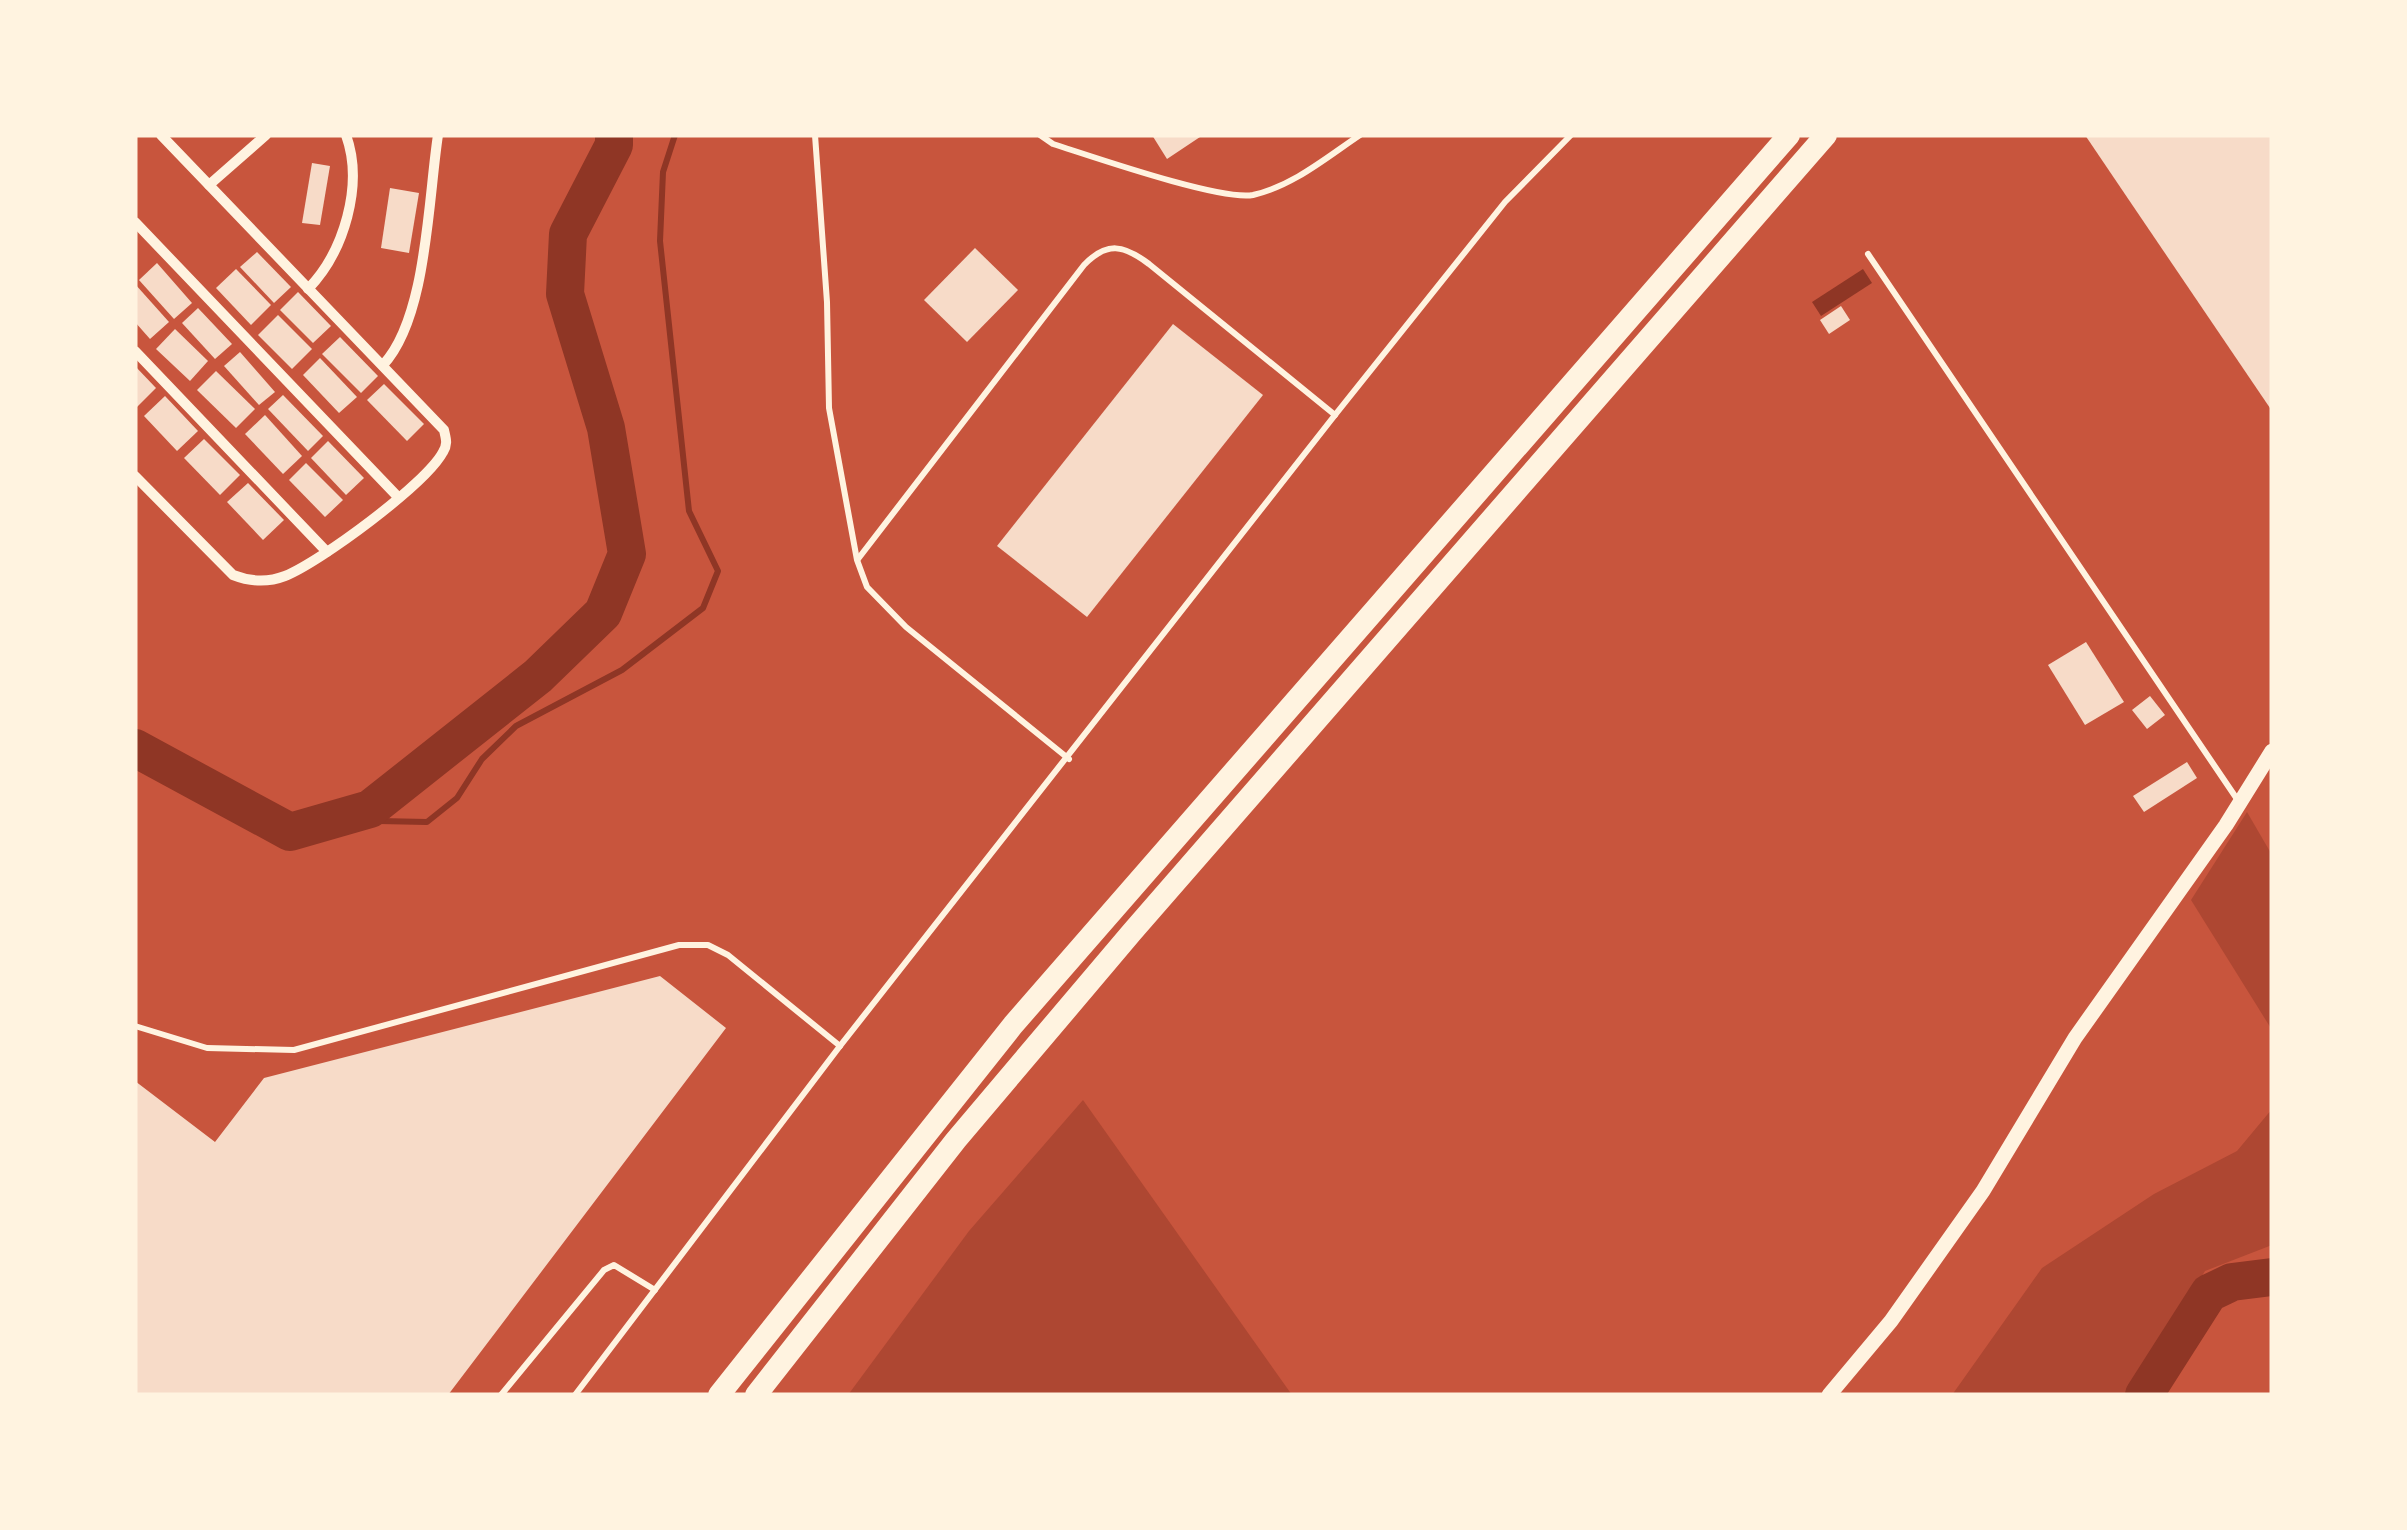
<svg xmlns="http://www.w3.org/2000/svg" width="2407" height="1530" font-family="Signika,sans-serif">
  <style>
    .green { fill: #ae4732 }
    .water { fill: #8f3625 }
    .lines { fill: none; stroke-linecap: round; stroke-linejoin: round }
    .stream { stroke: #8f3625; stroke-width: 6 }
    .river { stroke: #8f3625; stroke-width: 38 }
    .building { fill: #f7dbc8 }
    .service { stroke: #fff3e0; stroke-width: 6 }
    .minor { stroke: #fff3e0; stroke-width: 10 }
    .tertiary { stroke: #fff3e0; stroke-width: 15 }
    .motorway { stroke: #fff3e0; stroke-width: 22 }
  </style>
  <rect width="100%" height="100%" fill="#c8553d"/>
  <!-- green -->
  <g class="green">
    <path d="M2247 812 2272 855V1030L2191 900Z"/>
    <path d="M1083 1100 1292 1395H848L969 1231Z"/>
    <path d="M2272 1109V1245L2205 1271 2129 1395H1952L2042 1268 2154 1194 2237 1151Z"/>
  </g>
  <!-- water -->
  <path class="water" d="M1863 269 1872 283 1821 316 1812 302Z"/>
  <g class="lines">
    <!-- stream -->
    <path class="stream" d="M331 820 427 822 457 798 482 759 516 726 622 670 703 608 718 571 689 511 660 241 663 172 675 135"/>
    <!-- river -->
    <g class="river">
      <path d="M135 748 290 832 370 809 538 676 603 613 627 554 606 428 565 294 568 234 614 145V135"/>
      <path d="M2144 1395 2209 1293 2232 1282 2272 1277"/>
    </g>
  </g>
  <!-- building -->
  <g class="building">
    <path d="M1152 135H1203L1167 159Z"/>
    <path d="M2085 135H2272V411L2133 206Z"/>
    <path d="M312 163 330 166 320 225 302 223Z"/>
    <path d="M390 188 419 193 409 253 381 248Z"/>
    <path d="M975 248 1018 290 967 342 924 300Z"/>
    <path d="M257 252 291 287 274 303 240 267Z"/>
    <path d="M157 263 192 303 174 319 139 280Z"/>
    <path d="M236 269 271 305 251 325 216 288Z"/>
    <path d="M135 284 169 322 150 339 135 322Z"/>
    <path d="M298 292 331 326 313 343 280 310Z"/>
    <path d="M1841 306 1850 320 1829 334 1820 320Z"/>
    <path d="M198 308 232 344 215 359 182 323Z"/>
    <path d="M278 315 312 349 292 369 258 335Z"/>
    <path d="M1173 324 1263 395 1087 617 997 546Z"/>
    <path d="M175 329 208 361 190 381 156 349Z"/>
    <path d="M340 337 378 376 361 393 322 354Z"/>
    <path d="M240 352 275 392 259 405 224 366Z"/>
    <path d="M320 358 357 397 339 413 303 375Z"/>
    <path d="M135 366 156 388 135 409Z"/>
    <path d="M216 371 255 409 236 428 197 390Z"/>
    <path d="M384 384 424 424 407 441 367 400Z"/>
    <path d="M283 395 323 436 308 451 268 409Z"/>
    <path d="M165 396 198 431 177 451 144 416Z"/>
    <path d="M265 415 302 456 283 474 245 434Z"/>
    <path d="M204 439 240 475 220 495 184 458Z"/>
    <path d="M328 441 364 478 346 495 311 458Z"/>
    <path d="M306 463 343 500 325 517 289 480Z"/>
    <path d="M248 483 284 520 263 540 227 502Z"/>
    <path d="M2086 642 2124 702 2085 725 2048 665Z"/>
    <path d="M2150 696 2165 715 2147 729 2132 710Z"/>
    <path d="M2187 762 2197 778 2144 812 2133 796Z"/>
    <path d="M660 976 726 1028 448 1395H135V1081L215 1142 264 1078Z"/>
  </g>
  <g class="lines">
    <!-- service -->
    <g class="service">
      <path d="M815 135 827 302 829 408 857 560 867 587 906 627 1069 759"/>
      <path d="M1040 135 1053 144C1091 156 1220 201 1253 195 1293 186 1327 157 1360 135"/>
      <path d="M1868 254 2239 802"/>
      <path d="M858 559 1084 265C1107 241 1124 245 1149 264L1335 415"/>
      <path d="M135 1026 207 1048 294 1050 679 945H708L728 955 840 1046"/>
      <path d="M501 1395 604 1270 614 1265 655 1290"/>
      <path d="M575 1395 840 1046 1335 415 1505 202 1571 135"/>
    </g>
    <!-- minor -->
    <g class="minor">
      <path d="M209 185 266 135"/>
      <path d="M135 222 398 497"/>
      <path d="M308 289C344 252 364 185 346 135"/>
      <path d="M135 351 327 552"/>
      <path d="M383 365C427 318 428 200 438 135"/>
      <path d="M135 476 233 575C251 582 267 583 285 576 320 562 426 484 443 452 448 444 446 439 444 430L161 135"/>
    </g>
    <!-- tertiary -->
    <path class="tertiary" d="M1829 1395 1891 1321 1983 1191 2075 1038 2226 825 2272 751"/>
    <!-- motorway -->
    <g class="motorway">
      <path d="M719 1395 1013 1025 1789 135"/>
      <path d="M756 1395 956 1140 1132 932 1826 135"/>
    </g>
  </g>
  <!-- border -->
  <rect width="2407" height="1530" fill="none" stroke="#fff3e0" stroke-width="275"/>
</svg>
